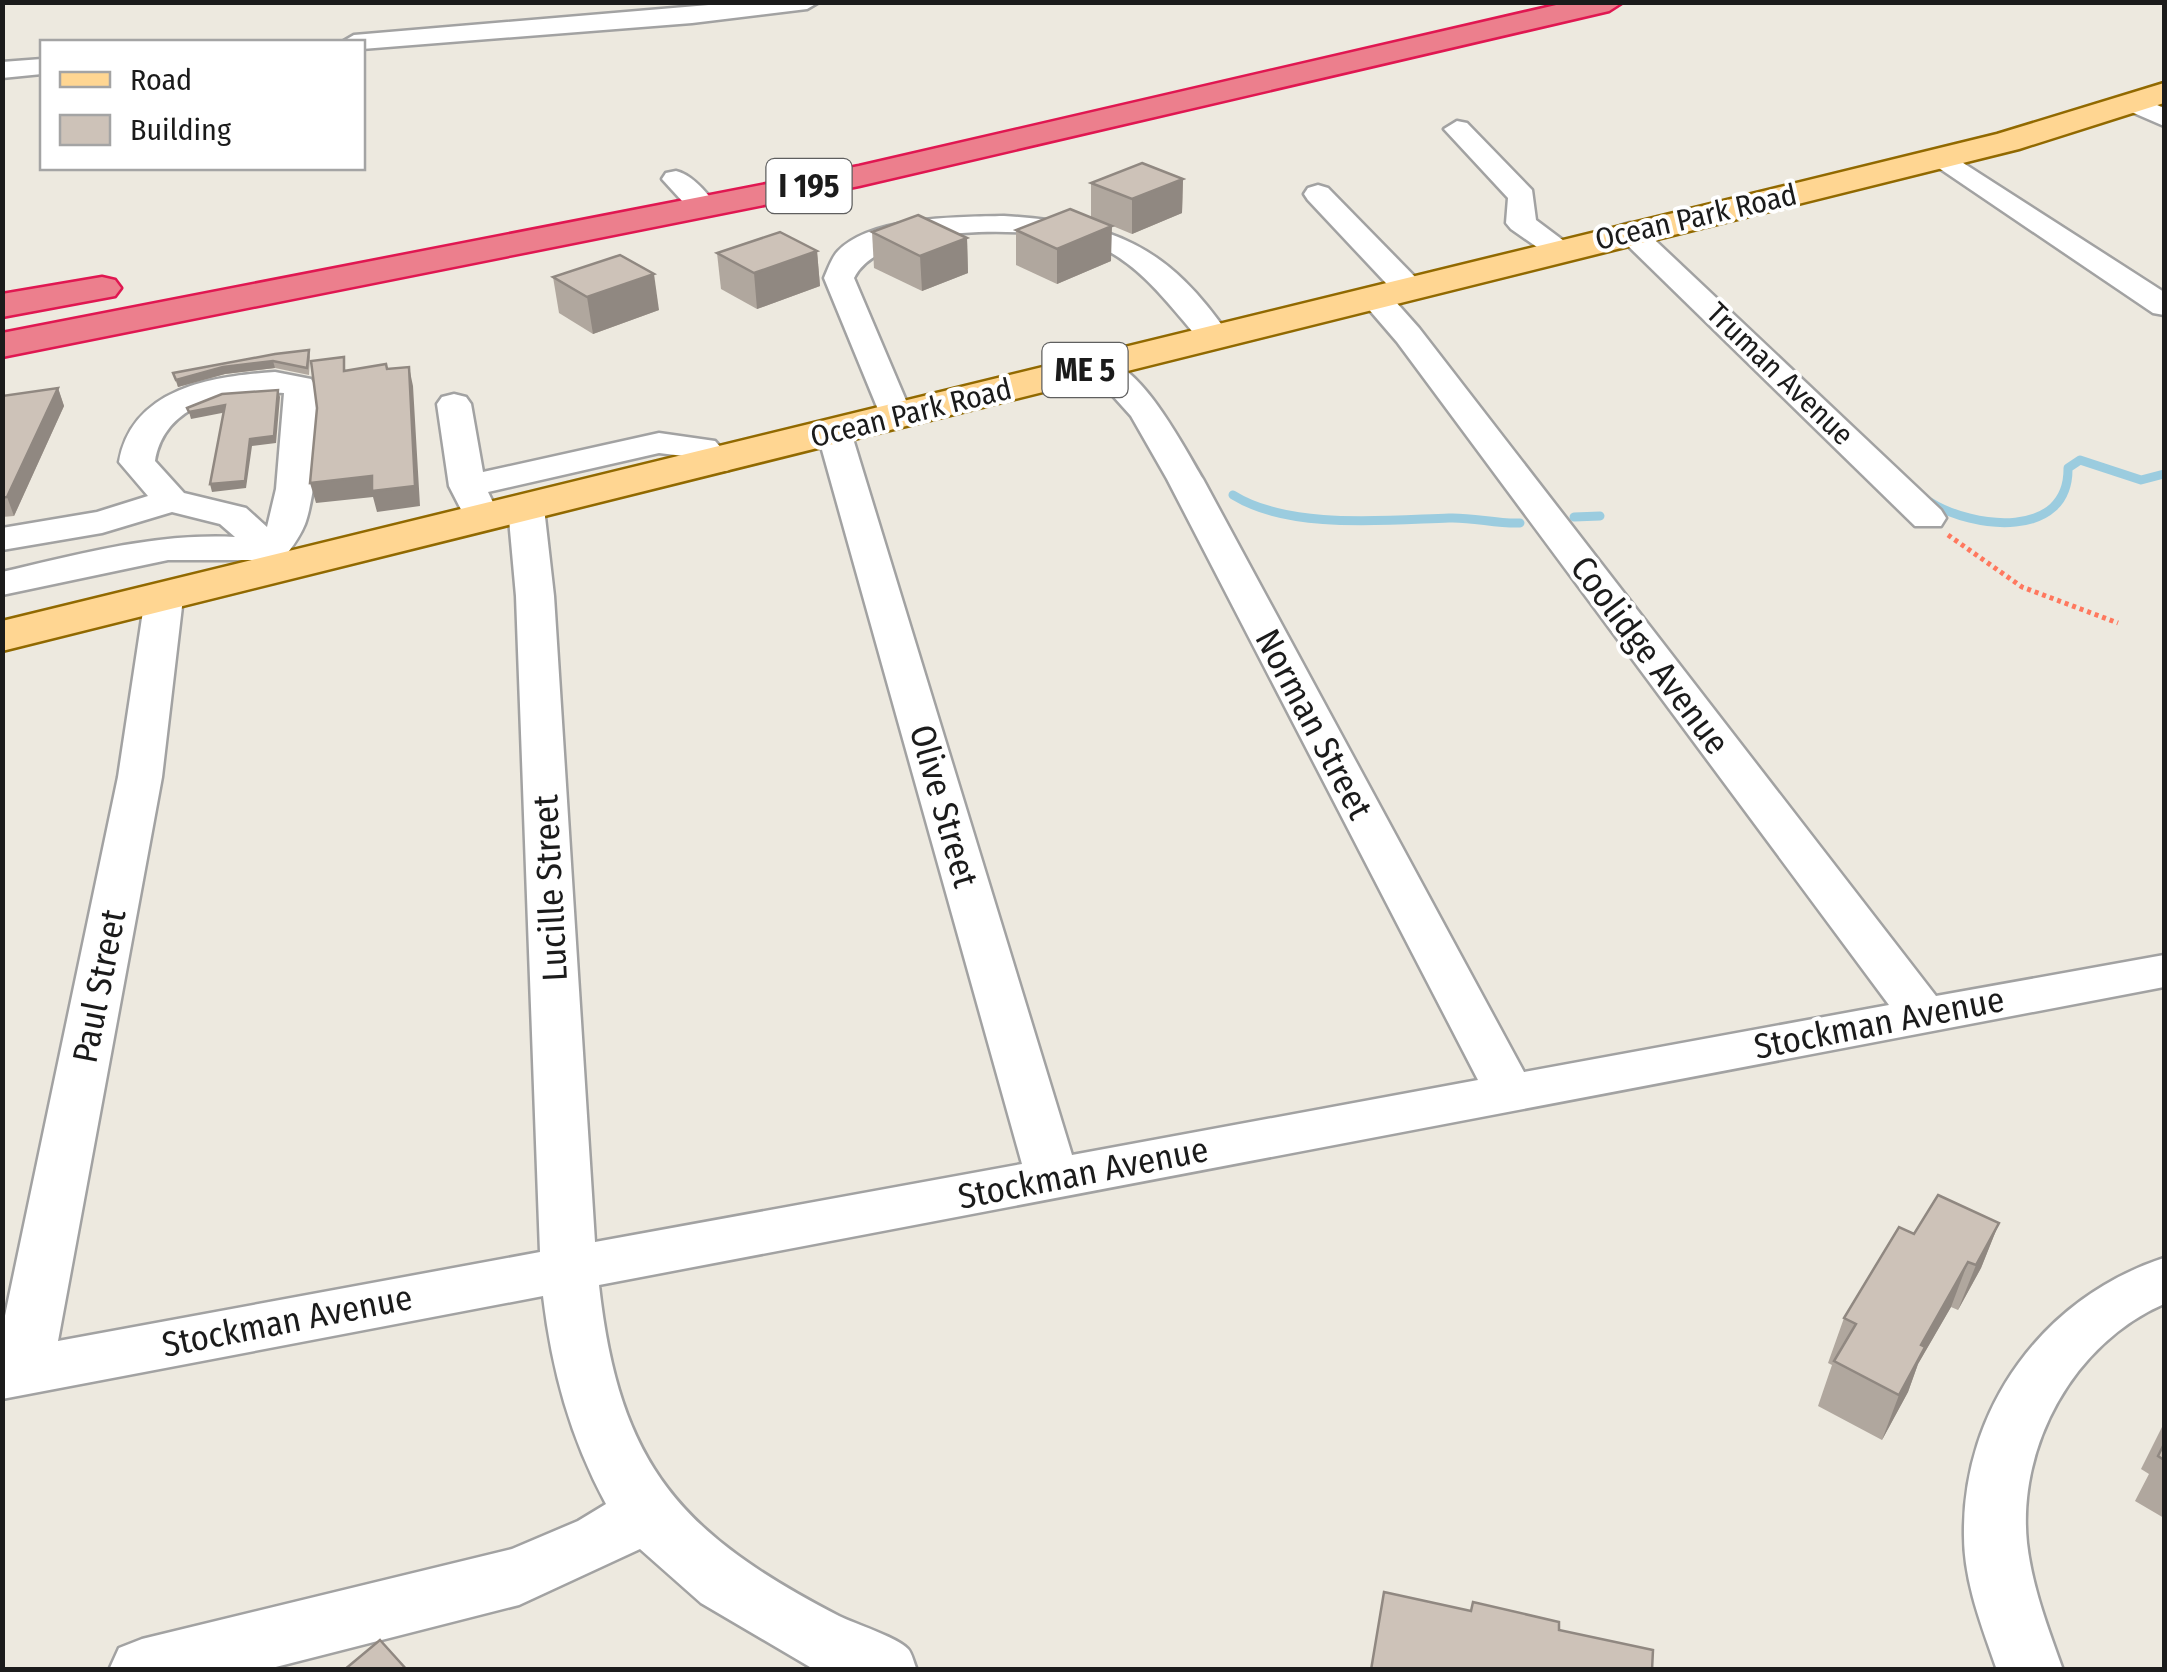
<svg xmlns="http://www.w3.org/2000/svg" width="2167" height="1672" font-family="'Fira Sans Condensed',sans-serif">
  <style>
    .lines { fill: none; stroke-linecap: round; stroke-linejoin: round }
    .stream { stroke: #9bccdf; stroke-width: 9 }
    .minor-casing { stroke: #a2a2a2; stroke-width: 5 }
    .major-casing { stroke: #916900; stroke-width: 5 }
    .highway-casing { stroke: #e01751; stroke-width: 5 }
    .path { stroke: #ff785e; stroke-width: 5; stroke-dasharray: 4 4; stroke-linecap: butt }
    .minor { fill: #fff; fill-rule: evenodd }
    .major { fill: #ffd692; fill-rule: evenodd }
    .highway { fill: #ec7f8d; fill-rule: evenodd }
    .wall { fill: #b0a79e }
    .shaded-wall { fill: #908881 }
    .building { fill: #cdc2b8; stroke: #908881; stroke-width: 2.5 }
    .labels { text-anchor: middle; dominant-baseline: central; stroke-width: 8; stroke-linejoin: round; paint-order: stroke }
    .far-street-label { font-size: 30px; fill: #1b1b1b; stroke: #fff }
    .shield { fill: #fff; stroke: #5f5f5f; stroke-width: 2.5 }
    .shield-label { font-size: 32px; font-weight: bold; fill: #1b1b1b }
    .street-label { font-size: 35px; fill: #1b1b1b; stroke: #fff }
  </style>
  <rect width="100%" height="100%" fill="#ede9df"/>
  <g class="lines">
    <!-- stream -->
    <g class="stream">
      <path d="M1233 495C1289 530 1386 520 1449 518 1473 517 1496 524 1520 523"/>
      <path d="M1930 502C1973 529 2069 540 2068 468L2080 460 2141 480 2164 474"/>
      <path d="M1574 517 1600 516"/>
    </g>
    <defs>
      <g id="minor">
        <path d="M744 2H819L807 9 692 23 362 49V42H342L354 35Z"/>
        <path d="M42 59V74L2 78V62Z"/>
        <path d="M2136 96 2164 108V126L2127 110 2123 104 2127 98Z"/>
        <path d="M1457 121 1467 123 1532 190 1536 220 1576 250 1572 256H1550L1511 229 1506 223 1508 198 1444 129Z"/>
        <path d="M1943 150 2164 292V315L2153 313 1933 164 1929 158Z"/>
        <path d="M676 171C693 175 708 194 718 208L714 214H694L662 179 666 173Z"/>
        <path d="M1318 185 1328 188 1421 283 1426 290 1421 297H1399L1308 200 1304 194 1308 188Z"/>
        <path d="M1004 216C1113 223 1167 244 1231 338L1226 345H1204C1173 310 1142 265 1098 246 1045 225 882 221 854 278L913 417 908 424H884L824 278C828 269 832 257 838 251 872 216 959 217 1004 216Z"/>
        <path d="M1630 223 1640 226 1941 510 1946 518 1941 526H1915L1620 238 1615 232 1620 226Z"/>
        <path d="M1376 290 1387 292 1419 328 1936 996 2164 955V987L599 1285C619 1466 681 1534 839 1616 855 1624 897 1637 908 1649 912 1653 914 1664 917 1670H815L701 1603 640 1549 519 1605 264 1670H109L119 1648 142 1639 512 1549 578 1521 606 1504C570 1437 552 1371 543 1296L2 1399V1330L118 777 145 598 150 590H178L183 598 162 777 58 1341 540 1252 516 596 508 508 513 500H539L544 508 554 596 595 1242 1022 1164 817 432 822 425H846L851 432 1072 1155 1478 1080 1167 479 1131 416 1086 366 1090 359C1134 348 1183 446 1203 479L1524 1072 1889 1005 1397 342 1360 299 1365 292Z"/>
        <path d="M275 372 311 379C326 401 315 498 305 524 299 539 289 551 280 563L267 566 251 560H168L2 595V572C80 554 155 533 235 537L220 524 172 512 102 533 2 550V528L97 512 148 496 119 462C132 388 212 376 275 372ZM284 393 276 489 267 527 246 508 184 493 155 461C165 401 232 390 284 393Z"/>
        <path d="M454 394 466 397 471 404 483 472 659 433 715 441 734 462 729 470C711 474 704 470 692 457L659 453 488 492 501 519 496 527H470L449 486 437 404 442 397Z"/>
        <path d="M2164 1258V1304C2074 1343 2017 1446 2027 1543 2032 1587 2048 1628 2063 1670H1997C1982 1627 1964 1582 1964 1536 1962 1408 2044 1297 2164 1258Z"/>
      </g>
      <path id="major" d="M2164 83V103L2019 149 2 651V621L1997 134Z"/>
      <g id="highway">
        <path d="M1569 2H1623L1609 11 859 186 2 357V333L859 166Z"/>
        <path d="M102 277 115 280 121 288 115 296 2 317V294Z"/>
      </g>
    </defs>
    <!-- minor casing -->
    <use href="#minor" class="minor-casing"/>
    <!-- major casing -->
    <use href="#major" class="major-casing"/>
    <!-- highway casing -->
    <use href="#highway" class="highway-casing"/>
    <!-- path -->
    <path class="path" d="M1948 535 2022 587 2118 623"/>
    <!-- minor -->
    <use href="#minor" class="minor"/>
    <!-- major -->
    <use href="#major" class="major"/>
    <!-- highway -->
    <use href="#highway" class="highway"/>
  </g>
  <!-- wall -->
  <g class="wall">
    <path d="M1183 179 1182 213 1132 234 1091 217V183Z"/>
    <path d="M1016 230 1111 261 1057 284 1016 265Z"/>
    <path d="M872 232 967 238 968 273 922 291 874 268Z"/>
    <path d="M817 251 820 286 757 309 721 289 717 253Z"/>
    <path d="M553 277 659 310 593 334 559 313Z"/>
    <path d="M309 350 310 357 309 375 275 368 225 374 178 387 173 373Z"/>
    <path d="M58 388 64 406 14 516 2 517V396Z"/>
    <path d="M1999 1223 1981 1268 1958 1310 1951 1307 1918 1364 1908 1392 1882 1440 1818 1406 1832 1365 1828 1363 1844 1318 1914 1234Z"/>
    <path d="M2164 1423V1518L2135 1501 2149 1474 2141 1469Z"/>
  </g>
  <!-- shaded-wall -->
  <g class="shaded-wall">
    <path d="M1183 179 1182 213 1132 234V199Z"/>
    <path d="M1112 226 1111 261 1057 284V249Z"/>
    <path d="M967 238 968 273 922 291 920 256Z"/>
    <path d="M817 251 820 286 757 309 754 273Z"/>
    <path d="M654 274 659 310 593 334 587 297Z"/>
    <path d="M273 361 275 368 225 374 178 387 176 380 223 367Z"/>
    <path d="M409 367 413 386 420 506 377 512 373 497 316 503 310 483 372 476Z"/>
    <path d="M58 388 64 406 14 516 7 497Z"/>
    <path d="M278 390 280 397 276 443 252 446 246 488 212 492 210 484 250 439Z"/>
    <path d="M225 405 227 412 191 419 189 412Z"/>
    <path d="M1999 1223 1981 1268 1958 1310 1976 1265Z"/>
    <path d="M1968 1262 1951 1307 1918 1364 1908 1392 1882 1440 1899 1395 1921 1345Z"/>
  </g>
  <!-- building -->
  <g class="building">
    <path d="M1142 163 1183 179 1132 199 1091 183Z"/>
    <path d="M1070 209 1112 226 1057 249 1016 230Z"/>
    <path d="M918 215 967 238 920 256 872 232Z"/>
    <path d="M780 232 817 251 754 273 717 253Z"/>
    <path d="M620 255 654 274 587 297 553 277Z"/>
    <path d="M309 350 307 368 273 361 223 367 176 380 173 373 275 354Z"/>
    <path d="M344 357V371L386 364 387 369 409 367 415 486 372 491V476L310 483 317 408 311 361Z"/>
    <path d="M58 388 7 497 2 498V396Z"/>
    <path d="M278 390 274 436 250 439 245 481 210 484 225 405 189 412 187 408 222 394Z"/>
    <path d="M1938 1195 1999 1223 1976 1265 1968 1262 1921 1345 1925 1347 1899 1395 1834 1361 1856 1324 1844 1318 1899 1227 1914 1234Z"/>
    <path d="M2164 1444V1460L2158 1456Z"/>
    <path d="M1384 1592 1471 1611 1473 1602 1559 1622V1630L1653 1650 1652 1670H1371Z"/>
    <path d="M380 1640 407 1670H344Z"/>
  </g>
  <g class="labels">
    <!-- far-street labels -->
    <g class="far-street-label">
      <text transform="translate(1696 217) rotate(-13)">Ocean Park Road</text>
      <text transform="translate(1780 374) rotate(44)">Truman Avenue</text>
      <text transform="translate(911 413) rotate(-14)">Ocean Park Road</text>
    </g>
    <!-- shield labels -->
    <g class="shield">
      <rect x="766.5" y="159" width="85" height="54" rx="8"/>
      <rect x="1042.5" y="343" width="85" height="54" rx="8"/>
    </g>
    <g class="shield-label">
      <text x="809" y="186">I 195</text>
      <text x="1085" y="370">ME 5</text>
    </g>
    <!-- street labels -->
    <g class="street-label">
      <text transform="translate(1650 655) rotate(53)">Coolidge Avenue</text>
      <text transform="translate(1314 724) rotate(62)">Norman Street</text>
      <text transform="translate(944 806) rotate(74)">Olive Street</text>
      <text transform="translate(550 888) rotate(-93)">Lucille Street</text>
      <text transform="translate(99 986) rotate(-79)">Paul Street</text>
      <text transform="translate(1879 1023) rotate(-11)">Stockman Avenue</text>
      <text transform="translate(1083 1173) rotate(-11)">Stockman Avenue</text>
      <text transform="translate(287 1321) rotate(-11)">Stockman Avenue</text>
    </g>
  </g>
  <!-- border -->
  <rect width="2167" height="1672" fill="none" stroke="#1b1b1b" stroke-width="10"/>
  <!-- legend -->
  <rect x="40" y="40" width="325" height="130" fill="#ffffff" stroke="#a4a4a4" stroke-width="2.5"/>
  <rect x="60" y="72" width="50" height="15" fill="#ffd692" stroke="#a4a4a4" stroke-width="2.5"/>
  <text x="130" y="90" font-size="30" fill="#1b1b1b">Road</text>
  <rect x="60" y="115" width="50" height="30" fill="#cdc2b8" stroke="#a4a4a4" stroke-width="2.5"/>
  <text x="130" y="140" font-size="30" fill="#1b1b1b">Building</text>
</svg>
